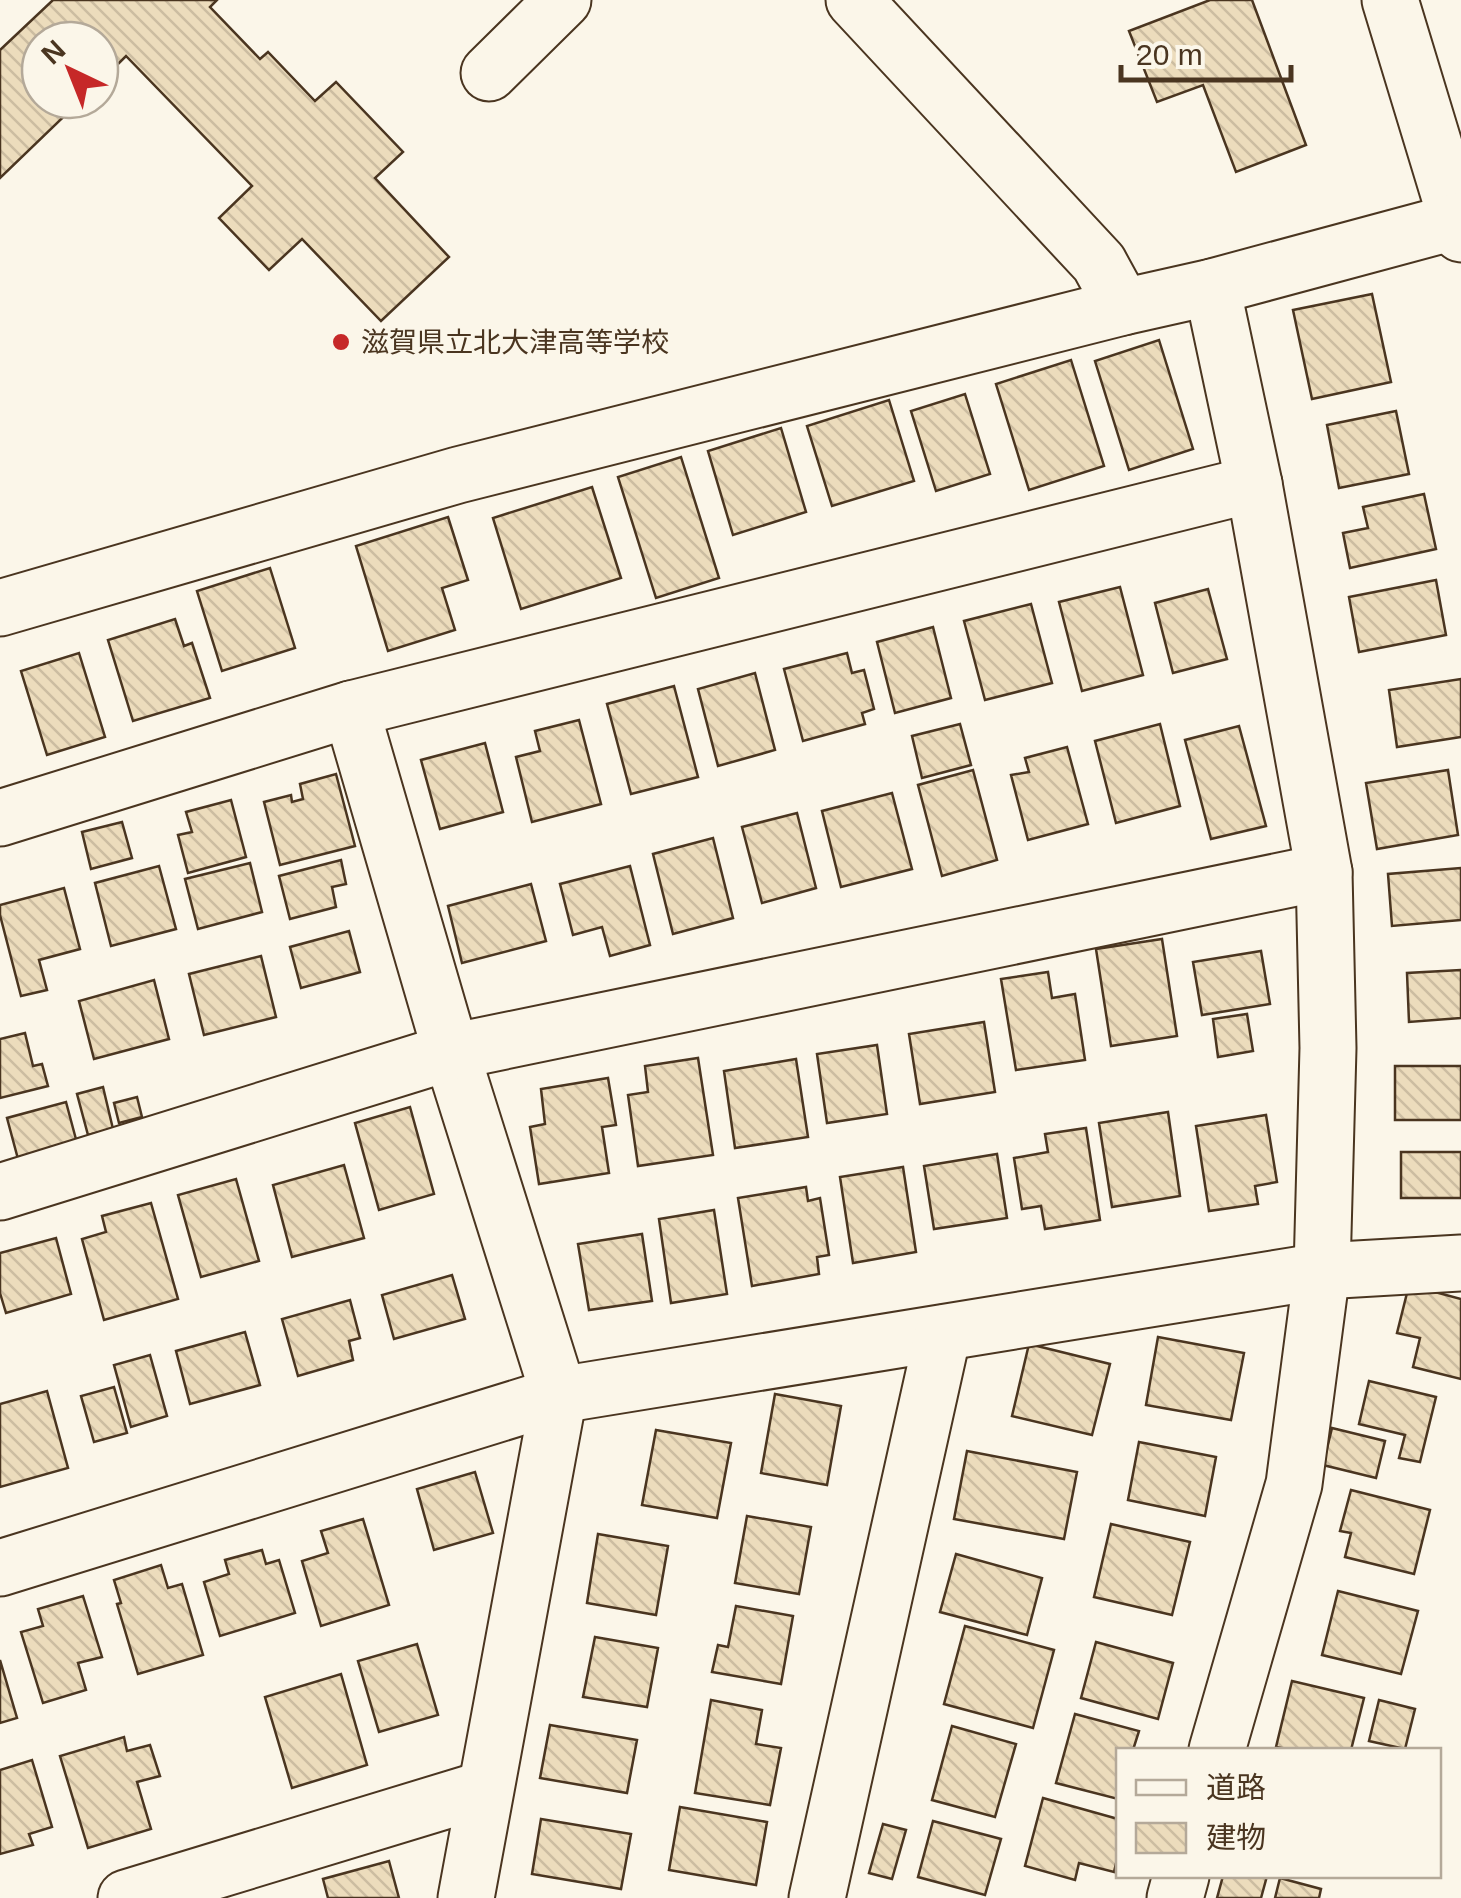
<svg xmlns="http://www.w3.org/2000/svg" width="1461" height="1898" font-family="Arial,'Noto Sans JP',sans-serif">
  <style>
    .building { fill: url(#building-back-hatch); stroke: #4a3520; stroke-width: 2.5 }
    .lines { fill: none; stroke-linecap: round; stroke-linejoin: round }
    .minor-casing { stroke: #4a3520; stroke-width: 59 }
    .minor { stroke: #fbf6e9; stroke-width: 55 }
    .poi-dot { fill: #c62828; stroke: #fbf6e9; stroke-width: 4 }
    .labels { text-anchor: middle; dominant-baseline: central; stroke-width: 8; stroke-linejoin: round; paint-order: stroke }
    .poi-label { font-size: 28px; fill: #4a3520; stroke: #fbf6e9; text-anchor: start }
  </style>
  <defs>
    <pattern id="building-back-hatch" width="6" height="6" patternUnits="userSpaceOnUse" patternTransform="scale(2.5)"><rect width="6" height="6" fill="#ecdcbc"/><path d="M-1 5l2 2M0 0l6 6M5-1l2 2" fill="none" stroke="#ccbda1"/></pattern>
  </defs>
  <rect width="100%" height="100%" fill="#fbf6e9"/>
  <!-- building -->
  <g class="building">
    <path d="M53 0H217L210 7 260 59 268 52 315 101 336 82 403 152 375 178 449 257 381 321 302 239 269 270 219 218 252 186 126 56 100 82V40H40V100L80 101 0 178V50Z"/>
    <path d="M1210 0H1252L1306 145 1236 172 1203 85 1157 102 1129 31Z"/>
    <path d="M1372 294 1391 382 1312 399 1293 310Z"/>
    <path d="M1159 340 1193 449 1129 470 1095 361Z"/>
    <path d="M1071 360 1104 466 1029 490 996 384Z"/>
    <path d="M965 394 990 474 936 491 911 411Z"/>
    <path d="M889 400 914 481 832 506 807 426Z"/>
    <path d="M1396 411 1409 474 1339 488 1327 425Z"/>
    <path d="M781 428 806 512 733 535 708 451Z"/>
    <path d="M681 457 719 578 656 598 618 477Z"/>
    <path d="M592 487 621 578 521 609 493 518Z"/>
    <path d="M1424 494 1436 549 1350 568 1343 533 1368 528 1363 507Z"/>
    <path d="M448 517 468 580 442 588 455 630 388 651 356 546Z"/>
    <path d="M270 568 295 648 222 671 197 591Z"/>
    <path d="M1436 580 1446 635 1359 652 1349 597Z"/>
    <path d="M1120 587 1143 675 1082 691 1059 602Z"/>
    <path d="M1208 589 1227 659 1173 673 1155 603Z"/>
    <path d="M1031 604 1052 683 985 700 964 621Z"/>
    <path d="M175 619 184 646 192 643 210 698 133 721 108 640Z"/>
    <path d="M933 627 951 698 895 713 877 642Z"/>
    <path d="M79 653 105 737 47 755 21 671Z"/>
    <path d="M847 653 852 673 864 670 874 709 862 713 865 724 803 741 784 669Z"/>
    <path d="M755 673 775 750 718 766 698 689Z"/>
    <path d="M1461 679V737L1397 747 1389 690Z"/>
    <path d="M674 686 698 777 631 794 607 704Z"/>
    <path d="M579 720 601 804 532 822 516 757 540 751 535 731Z"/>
    <path d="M960 724 971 765 922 778 912 736Z"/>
    <path d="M1160 724 1180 806 1116 823 1095 741Z"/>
    <path d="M1239 726 1266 826 1211 839 1185 740Z"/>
    <path d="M485 743 503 812 440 829 421 760Z"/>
    <path d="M1067 747 1088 824 1028 840 1011 775 1029 772 1025 758Z"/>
    <path d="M973 770 997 860 942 876 918 785Z"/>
    <path d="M1448 770 1458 835 1377 849 1366 783Z"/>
    <path d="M336 774 355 846 280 865 264 802 291 795 292 802 303 799 300 784Z"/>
    <path d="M892 793 912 869 841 887 822 811Z"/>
    <path d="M231 800 246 857 188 873 178 835 192 832 186 812Z"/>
    <path d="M797 813 816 888 762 903 742 827Z"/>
    <path d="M122 822 132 858 91 869 82 832Z"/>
    <path d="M713 838 733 918 673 934 653 854Z"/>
    <path d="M341 860 346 884 332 887 336 907 290 919 279 876Z"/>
    <path d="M250 863 262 912 198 929 185 879Z"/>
    <path d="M159 866 176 929 111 946 95 883Z"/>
    <path d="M630 866 650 945 610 956 602 927 573 935 560 884Z"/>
    <path d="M1461 868V920L1392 926 1388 874Z"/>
    <path d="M531 884 546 941 462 963 448 906Z"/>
    <path d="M64 888 80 949 39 960 47 990 21 996 0 915V905Z"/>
    <path d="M349 931 360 972 301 988 290 947Z"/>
    <path d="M1162 939 1177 1036 1111 1046 1096 949Z"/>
    <path d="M1261 951 1270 1004 1202 1015 1193 962Z"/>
    <path d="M261 956 276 1017 204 1035 189 974Z"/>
    <path d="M1461 970V1018L1409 1022 1407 973Z"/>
    <path d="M1048 972 1052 998 1075 994 1085 1060 1016 1070 1001 979Z"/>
    <path d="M154 980 169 1039 94 1059 79 1001Z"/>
    <path d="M1247 1014 1253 1051 1218 1057 1213 1019Z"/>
    <path d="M984 1022 995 1092 920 1104 909 1034Z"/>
    <path d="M25 1033 33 1066 42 1064 48 1086 0 1098V1039Z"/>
    <path d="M877 1045 887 1114 827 1123 817 1054Z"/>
    <path d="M698 1058 713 1155 638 1166 628 1095 648 1092 645 1066Z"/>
    <path d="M796 1059 808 1137 735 1148 724 1071Z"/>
    <rect x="1395" y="1066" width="66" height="54"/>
    <path d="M608 1078 616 1125 602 1127 609 1173 539 1184 530 1127 545 1124 541 1089Z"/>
    <path d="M103 1087 113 1129 88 1135 77 1094Z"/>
    <path d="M137 1097 142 1117 119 1123 114 1103Z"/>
    <path d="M66 1102 77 1143 18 1159 7 1118Z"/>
    <path d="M410 1107 434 1194 379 1210 355 1123Z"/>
    <path d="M1168 1112 1180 1196 1112 1207 1099 1123Z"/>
    <path d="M1266 1115 1277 1182 1255 1186 1258 1204 1209 1211 1196 1126Z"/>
    <path d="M1086 1128 1100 1220 1045 1229 1041 1206 1022 1209 1014 1158 1048 1152 1045 1134Z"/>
    <rect x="1401" y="1152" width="60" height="46"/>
    <path d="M997 1154 1007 1218 934 1229 924 1166Z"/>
    <path d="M344 1165 364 1238 292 1257 273 1185Z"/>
    <path d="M903 1167 916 1252 853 1263 840 1177Z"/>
    <path d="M236 1179 259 1261 201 1277 178 1195Z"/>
    <path d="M806 1187 808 1201 820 1198 829 1255 817 1257 819 1274 752 1286 738 1198Z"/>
    <path d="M151 1203 178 1299 104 1320 82 1239 106 1232 102 1216Z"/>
    <path d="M714 1210 727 1294 671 1303 659 1219Z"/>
    <path d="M642 1234 652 1301 589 1310 578 1244Z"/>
    <path d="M56 1238 71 1294 6 1313 0 1293V1253Z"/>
    <path d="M452 1275 465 1319 394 1339 382 1295Z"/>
    <path d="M1409 1285 1461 1299V1379L1413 1367 1420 1338 1397 1333Z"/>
    <path d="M350 1300 360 1338 349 1341 353 1360 298 1376 282 1319Z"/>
    <path d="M245 1332 260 1385 190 1404 176 1351Z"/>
    <path d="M1158 1337 1244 1353 1231 1420 1146 1405Z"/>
    <path d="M1029 1344 1110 1364 1092 1435 1012 1416Z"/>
    <path d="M150 1355 167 1416 131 1427 114 1365Z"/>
    <path d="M1369 1381 1436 1397 1420 1462 1399 1458 1405 1435 1359 1424Z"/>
    <path d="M114 1387 127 1433 94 1442 81 1396Z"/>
    <path d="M47 1391 68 1468 0 1487V1404Z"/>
    <path d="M775 1394 841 1406 827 1485 761 1473Z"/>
    <path d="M1332 1428 1385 1441 1376 1478 1323 1465Z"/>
    <path d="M656 1430 731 1443 717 1518 642 1505Z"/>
    <path d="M1139 1442 1216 1457 1205 1516 1128 1500Z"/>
    <path d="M967 1451 1077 1472 1064 1539 954 1519Z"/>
    <path d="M475 1472 493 1533 434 1550 417 1489Z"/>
    <path d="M1351 1490 1430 1510 1414 1574 1345 1557 1351 1533 1340 1531Z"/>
    <path d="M747 1516 811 1527 799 1594 735 1583Z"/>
    <path d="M363 1519 389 1605 321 1626 302 1561 328 1553 321 1531Z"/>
    <path d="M1111 1524 1190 1542 1172 1615 1094 1597Z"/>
    <path d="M598 1534 668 1546 656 1615 587 1603Z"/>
    <path d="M262 1550 266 1564 279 1560 295 1613 220 1636 204 1582 229 1574 225 1560Z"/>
    <path d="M956 1554 1042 1578 1027 1635 940 1612Z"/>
    <path d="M161 1565 168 1588 182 1584 203 1655 138 1674 117 1604 121 1603 114 1580Z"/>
    <path d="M1338 1591 1418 1611 1401 1674 1322 1655Z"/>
    <path d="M83 1596 102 1657 78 1663 86 1690 43 1703 21 1632 43 1626 38 1609Z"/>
    <path d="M736 1606 793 1616 781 1684 712 1672 718 1645 728 1647Z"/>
    <path d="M965 1626 1054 1650 1033 1728 944 1704Z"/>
    <path d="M595 1637 658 1648 647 1707 583 1697Z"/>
    <path d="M1096 1642 1173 1663 1158 1719 1081 1698Z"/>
    <path d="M417 1644 438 1715 379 1732 358 1661Z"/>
    <path d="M0 1660 17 1718 0 1723Z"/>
    <path d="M341 1674 367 1765 292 1788 265 1697Z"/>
    <path d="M1292 1681 1364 1698 1351 1750H1292L1276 1747Z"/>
    <path d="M711 1700 762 1710 756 1744 781 1748 770 1805 695 1793Z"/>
    <path d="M1379 1700 1415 1709 1405 1749 1369 1741Z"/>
    <path d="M1075 1714 1139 1731 1133 1750H1118V1799L1056 1783Z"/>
    <path d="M550 1725 637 1740 627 1793 540 1778Z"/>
    <path d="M952 1726 1016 1744 995 1817 932 1800Z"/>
    <path d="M124 1737 127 1751 150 1745 160 1776 137 1782 151 1829 88 1848 60 1756Z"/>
    <path d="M32 1760 52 1827 29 1834 33 1845 0 1854V1770Z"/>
    <path d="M1043 1798 1118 1819V1855L1114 1872 1079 1863 1075 1880 1025 1866Z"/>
    <path d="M680 1807 767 1822 756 1885 669 1870Z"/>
    <path d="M541 1819 631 1834 621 1889 532 1874Z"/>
    <path d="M933 1821 1001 1839 985 1895 918 1877Z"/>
    <path d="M883 1824 906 1830 892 1879 869 1873Z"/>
    <path d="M389 1861 399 1898H328L323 1879Z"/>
    <path d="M1223 1876H1267L1261 1898H1217Z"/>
    <path d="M1280 1878 1321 1889 1319 1898H1275Z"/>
  </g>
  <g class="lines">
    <defs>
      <g id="minor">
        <path d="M854 0 1099 263 1123 307"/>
        <path d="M1390 0 1461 234"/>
        <path d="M489 73 563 0"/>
        <path d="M1212 287 1254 484 1324 872 1328 1048 1322 1271 1294 1484 1217 1750"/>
        <path d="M0 608 458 475 1123 307 1212 287 1457 221"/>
        <path d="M351 709 451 1052 559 1395 466 1898"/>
        <path d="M0 818 351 709 1254 484"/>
        <path d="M0 1192 451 1052 1324 872"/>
        <path d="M0 1568 559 1395 1322 1271 1461 1263"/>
        <path d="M126 1898 484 1789"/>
        <path d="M817 1898 943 1333"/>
        <path d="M1175 1898 1181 1876"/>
      </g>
    </defs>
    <!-- minor casing -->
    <use href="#minor" class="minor-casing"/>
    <!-- minor -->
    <use href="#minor" class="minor"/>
  </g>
  <!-- markers -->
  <circle class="poi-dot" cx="341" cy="342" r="10"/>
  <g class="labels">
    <!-- poi labels -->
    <g class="poi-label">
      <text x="361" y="342">滋賀県立北大津高等学校</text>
    </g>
  </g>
  <!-- legend -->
  <rect x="1116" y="1748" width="325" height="130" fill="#fbf6e9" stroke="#b4a999" stroke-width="2.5"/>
  <rect x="1136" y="1780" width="50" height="15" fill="#fbf6e9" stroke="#b4a999" stroke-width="2.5"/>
  <text x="1206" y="1798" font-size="30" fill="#4a3520">道路</text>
  <rect x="1136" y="1823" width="50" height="30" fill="url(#building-back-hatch)" stroke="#b4a999" stroke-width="2.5"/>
  <text x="1206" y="1848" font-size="30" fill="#4a3520">建物</text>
  <!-- north arrow -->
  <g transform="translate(70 70) rotate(317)"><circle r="48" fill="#fbf6e9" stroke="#b4a999" stroke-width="2.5"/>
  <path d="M0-8L18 38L0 25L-18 38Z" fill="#c62828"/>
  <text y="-15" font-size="28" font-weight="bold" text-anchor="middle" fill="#4a3520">N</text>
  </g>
  <!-- scale -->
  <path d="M1121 65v15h170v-15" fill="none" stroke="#4a3520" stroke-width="5"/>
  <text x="1136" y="65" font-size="30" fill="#4a3520" stroke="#fbf6e9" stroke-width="8" paint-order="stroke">20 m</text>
</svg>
